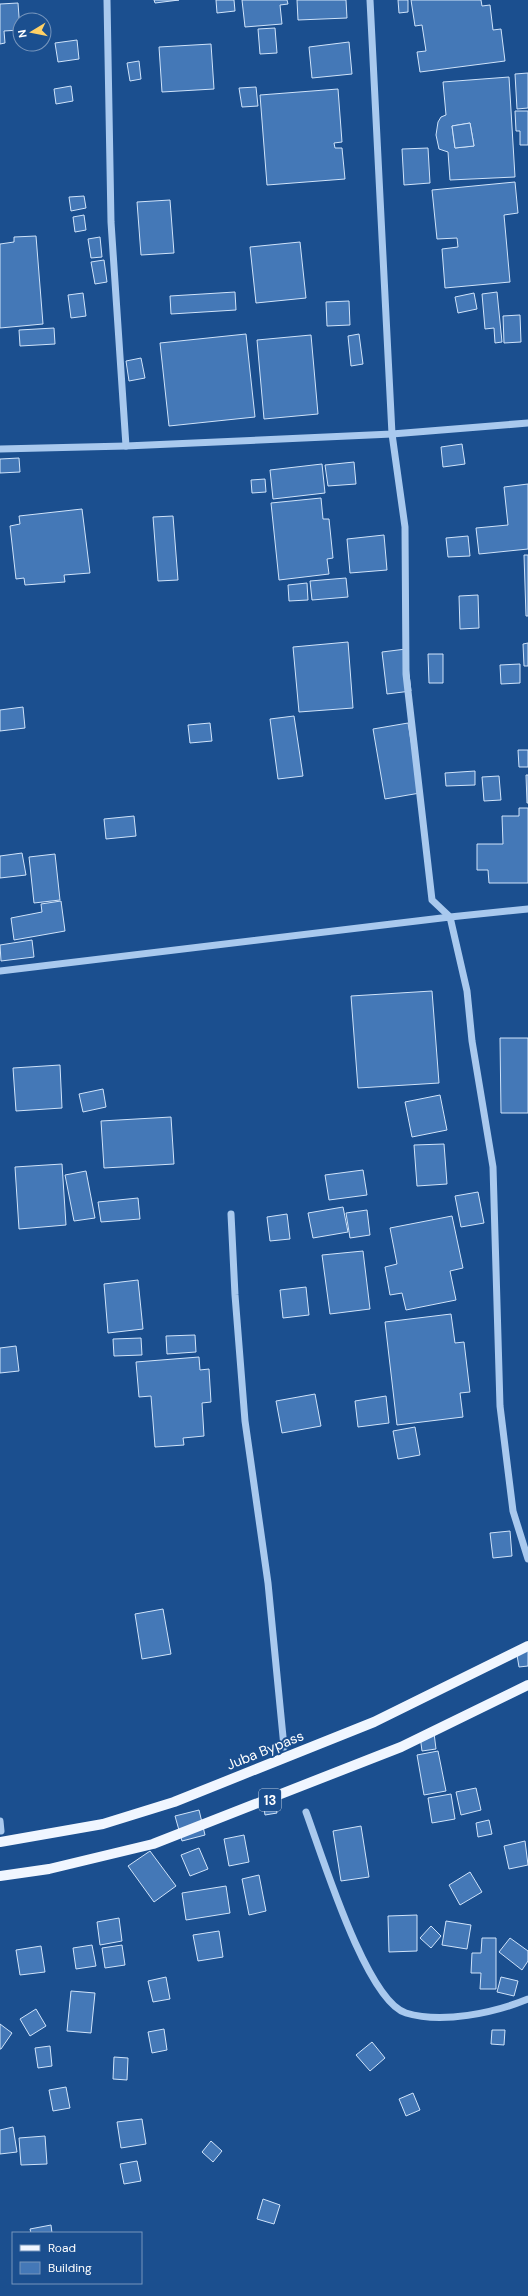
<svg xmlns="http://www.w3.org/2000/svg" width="528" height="2296" font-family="'DM Sans',sans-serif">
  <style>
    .building { fill: #4478b7; stroke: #cfe3fa; fill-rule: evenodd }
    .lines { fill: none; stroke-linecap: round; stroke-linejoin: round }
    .minor { stroke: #a9c9ee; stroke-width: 7 }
    .major { stroke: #f0f6ff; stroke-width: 10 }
    .labels { text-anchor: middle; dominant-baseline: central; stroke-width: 4; stroke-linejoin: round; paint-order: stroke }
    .shield { fill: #1b4f8f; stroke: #bbcadd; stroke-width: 1 }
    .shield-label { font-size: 13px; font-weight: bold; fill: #fff }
    .street-label { font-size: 14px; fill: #fff; stroke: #1b4f8f }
  </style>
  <rect width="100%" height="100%" fill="#1b4f8f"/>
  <!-- building -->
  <g class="building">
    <path d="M154 0H179L155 3Z"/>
    <path d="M216 0H234L235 11 217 13Z"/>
    <path d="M242 0H287L288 4 280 5 282 24 245 27Z"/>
    <path d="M297 0H346L347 18 298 20Z"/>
    <path d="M398 0H408V12L399 13Z"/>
    <path d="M411 0H481L482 6 490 5 493 30 501 29 505 61 420 72 417 52 426 51 422 25 415 26Z"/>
    <path d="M18 3 20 30 4 31 5 43 0 44V4Z"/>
    <path d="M275 28 277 53 260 54 258 29Z"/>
    <path d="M77 40 79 59 58 62 55 43Z"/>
    <path d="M349 42 352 74 312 78 309 47Z"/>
    <path d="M211 44 214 89 162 92 159 47Z"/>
    <path d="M139 61 141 79 130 81 127 63Z"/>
    <path d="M528 73V108L517 109 515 74Z"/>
    <path d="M509 77 515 177 450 180 448 152 439 149 436 135 438 122 441 117 446 115 443 82ZM470 123 474 146 455 148 452 126Z"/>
    <path d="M71 86 73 101 56 104 54 89Z"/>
    <path d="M256 87 258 106 242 107 239 88Z"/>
    <path d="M338 89 342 142 334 143 335 148H342L345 179 267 185 260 95Z"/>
    <path d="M515 111H528V145H520V131H516Z"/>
    <path d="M470 123 474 146 455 148 452 126Z"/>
    <path d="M428 148 430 183 404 185 402 149Z"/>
    <path d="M515 182 518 213 504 215 510 282 445 288 442 249 458 247 457 238 437 239 432 190Z"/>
    <path d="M84 196 86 208 71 211 69 197Z"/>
    <path d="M170 200 174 253 141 255 137 202Z"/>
    <path d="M84 215 86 230 75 232 73 217Z"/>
    <path d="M36 236 43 324 0 328V244L14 242V237Z"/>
    <path d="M100 237 102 257 91 258 88 239Z"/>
    <path d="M300 242 306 298 256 303 250 247Z"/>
    <path d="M104 260 107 282 95 284 91 262Z"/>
    <path d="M235 292 236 310 171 314 170 296Z"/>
    <path d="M497 292 502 342 495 343 494 328 485 329 482 294Z"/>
    <path d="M83 293 86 316 71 318 68 295Z"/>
    <path d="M474 293 477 309 458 313 455 297Z"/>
    <path d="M349 301 350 325 327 326 326 302Z"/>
    <path d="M520 315 521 342 504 343 503 316Z"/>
    <path d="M54 328 55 344 20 346 19 330Z"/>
    <path d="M246 334 255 417 169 426 160 343Z"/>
    <path d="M359 334 363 364 351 366 348 336Z"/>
    <path d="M311 335 318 414 264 419 257 340Z"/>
    <path d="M141 358 145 378 129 381 126 361Z"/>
    <path d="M462 444 465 464 443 467 441 447Z"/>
    <path d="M19 458 20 472 0 473V459Z"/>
    <path d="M354 462 356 484 328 486 325 465Z"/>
    <path d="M322 464 325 493 273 499 270 470Z"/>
    <path d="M265 479 266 492 252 493 251 480Z"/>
    <path d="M528 484V549L479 554 476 528 508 525 504 487Z"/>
    <path d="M321 498 323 519H329L333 558 327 559 329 574 279 580 271 503Z"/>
    <path d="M82 509 90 573 64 575 65 582 25 585 24 578 16 579 10 526 20 524 19 516Z"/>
    <path d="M173 516 178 580 158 581 153 517Z"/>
    <path d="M384 535 387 570 350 573 347 539Z"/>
    <path d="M468 536 470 556 448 557 446 538Z"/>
    <path d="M524 555H528V616H526Z"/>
    <path d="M346 578 348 597 312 600 310 581Z"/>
    <path d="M307 583 308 600 289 601 288 585Z"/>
    <path d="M478 595 479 628 460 629 459 596Z"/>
    <path d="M348 642 353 708 299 712 293 647Z"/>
    <path d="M528 643V666H524L523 644Z"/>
    <path d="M406 649 411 691 387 694 382 652Z"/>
    <path d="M428 654H443V683H429Z"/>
    <path d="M520 664V683L501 684 500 665Z"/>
    <path d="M23 707 25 728 0 731V710Z"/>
    <path d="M294 716 303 776 278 779 270 719Z"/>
    <path d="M210 723 212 741 190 743 188 725Z"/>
    <path d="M408 723 420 793 385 799 373 729Z"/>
    <path d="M518 750H528V767H519Z"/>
    <path d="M475 771V785L446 786 445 773Z"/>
    <path d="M526 775H528V803H527Z"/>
    <path d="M499 776 501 800 484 801 482 777Z"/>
    <path d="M519 808H528V883H489L488 870H477V844H503L502 816H519Z"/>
    <path d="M134 816 136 836 106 839 104 819Z"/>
    <path d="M22 853 26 875 0 878V856Z"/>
    <path d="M55 854 60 900 34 903 29 857Z"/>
    <path d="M61 901 65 931 14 940 11 918 42 912 41 904Z"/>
    <path d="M32 940 34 957 1 961 0 945Z"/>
    <path d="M432 991 439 1083 358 1088 351 996Z"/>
    <path d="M500 1038H528V1113H501Z"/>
    <path d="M60 1065 62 1108 16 1111 13 1068Z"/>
    <path d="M103 1089 106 1107 83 1112 79 1094Z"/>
    <path d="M440 1095 447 1130 412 1137 405 1102Z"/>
    <path d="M171 1117 174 1164 104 1168 101 1121Z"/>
    <path d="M444 1144 447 1184 417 1186 414 1145Z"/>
    <path d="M62 1164 66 1225 19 1229 15 1167Z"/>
    <path d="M363 1170 367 1195 329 1200 325 1175Z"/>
    <path d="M86 1171 95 1218 74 1221 65 1175Z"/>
    <path d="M478 1192 484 1223 461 1227 455 1196Z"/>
    <path d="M138 1198 140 1219 101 1222 98 1202Z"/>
    <path d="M343 1207 348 1232 313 1238 308 1213Z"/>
    <path d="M367 1210 370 1235 350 1238 346 1213Z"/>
    <path d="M287 1214 290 1239 270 1241 267 1217Z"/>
    <path d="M452 1216 463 1268 450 1271 456 1300 406 1310 402 1293 390 1295 385 1267 397 1264 390 1228Z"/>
    <path d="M363 1251 370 1309 330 1314 322 1255Z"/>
    <path d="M138 1280 143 1329 108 1333 104 1284Z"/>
    <path d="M306 1287 309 1315 283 1318 280 1290Z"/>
    <path d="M451 1314 455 1343 464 1342 470 1392 460 1393 463 1417 397 1425 385 1322Z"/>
    <path d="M195 1335 196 1352 167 1354 166 1336Z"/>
    <path d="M141 1338 142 1355 114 1356 113 1339Z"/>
    <path d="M16 1346 19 1371 0 1373V1348Z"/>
    <path d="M199 1357 200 1370 209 1369 211 1402 202 1403 204 1436 183 1438 184 1445 155 1447 151 1396 139 1397 136 1362Z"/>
    <path d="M315 1394 321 1426 282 1433 276 1401Z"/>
    <path d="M386 1396 389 1423 358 1427 355 1401Z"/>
    <path d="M415 1427 420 1455 398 1459 393 1431Z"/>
    <path d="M510 1531 512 1556 493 1558 490 1533Z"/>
    <path d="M163 1609 171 1654 142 1659 135 1614Z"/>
    <path d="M528 1646V1666L519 1667 516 1649Z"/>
    <path d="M434 1733 436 1749 422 1751 420 1736Z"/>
    <path d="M438 1751 446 1791 424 1795 417 1755Z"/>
    <path d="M476 1788 481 1810 461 1815 456 1792Z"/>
    <path d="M451 1794 455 1819 432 1823 428 1798Z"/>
    <path d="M274 1799 277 1813 265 1815 263 1801Z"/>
    <path d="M199 1810 205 1835 182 1841 175 1816Z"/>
    <path d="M489 1820 492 1834 478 1837 476 1823Z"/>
    <path d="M361 1826 369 1877 341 1881 333 1831Z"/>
    <path d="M244 1835 249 1862 229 1866 224 1839Z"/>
    <path d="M525 1841 528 1865 509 1869 504 1846Z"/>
    <path d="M199 1848 208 1869 190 1876 181 1855Z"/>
    <path d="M150 1851 176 1886 154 1902 128 1866Z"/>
    <path d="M470 1872 482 1892 460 1905 449 1885Z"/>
    <path d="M259 1875 266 1911 249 1915 242 1879Z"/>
    <path d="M226 1886 230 1913 186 1920 182 1893Z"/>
    <path d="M417 1915V1951L389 1952 388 1916Z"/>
    <path d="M119 1918 122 1941 100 1945 97 1922Z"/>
    <path d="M446 1921 471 1925 467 1949 442 1945Z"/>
    <path d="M431 1926 441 1936 431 1948 420 1938Z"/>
    <path d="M219 1931 223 1957 198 1961 193 1935Z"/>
    <path d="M482 1938H496V1989H480L481 1973H471L472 1953H481Z"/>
    <path d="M510 1938 528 1951V1961L522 1970 499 1952Z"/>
    <path d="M92 1945 96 1966 76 1969 73 1948Z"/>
    <path d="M122 1945 125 1965 105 1968 102 1948Z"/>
    <path d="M41 1946 45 1972 20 1975 16 1950Z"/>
    <path d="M166 1977 170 1999 153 2002 148 1981Z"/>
    <path d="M501 1977 518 1981 514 1996 497 1992Z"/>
    <path d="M71 1991 95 1993 91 2033 67 2031Z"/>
    <path d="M36 2009 46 2026 30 2036 20 2019Z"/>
    <path d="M0 2024 12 2033 1 2049H0Z"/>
    <path d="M164 2029 167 2050 152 2053 148 2032Z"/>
    <path d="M492 2030H505L504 2045 491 2044Z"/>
    <path d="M372 2042 385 2058 370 2071 356 2055Z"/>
    <path d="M50 2046 52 2066 38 2068 35 2048Z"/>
    <path d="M114 2057 128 2058 127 2080 113 2079Z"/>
    <path d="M66 2087 70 2108 53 2111 49 2090Z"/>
    <path d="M413 2093 420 2110 406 2116 399 2099Z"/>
    <path d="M142 2119 146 2144 121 2148 117 2122Z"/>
    <path d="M13 2127 17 2152 0 2154V2130Z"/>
    <path d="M45 2136 47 2164 21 2165 19 2138Z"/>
    <path d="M211 2141 222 2151 213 2162 202 2152Z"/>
    <path d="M137 2161 141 2181 124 2184 120 2164Z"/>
    <path d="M263 2199 280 2205 274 2224 257 2219Z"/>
    <path d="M51 2225 52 2233H31L30 2229Z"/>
  </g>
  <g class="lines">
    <!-- minor -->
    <g class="minor">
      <path d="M107 0 111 222 126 446"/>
      <path d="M528 423 392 434 405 527 406 674 432 900 450 917 528 909"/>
      <path d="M0 449 126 446 392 434 370 0"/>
      <path d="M0 971 450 917 467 991 472 1041 493 1167 500 1406 513 1511 528 1559"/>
      <path d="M231 1214 235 1295 245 1421 268 1583 284 1747"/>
      <path d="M306 1812C321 1852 366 2001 406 2013 442 2024 494 2013 528 1999"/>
      <path d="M0 1821 1 1831"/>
    </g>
    <!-- major -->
    <g class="major">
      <path d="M0 1842 103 1824 174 1802 374 1722 528 1646"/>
      <path d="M0 1876 49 1869 153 1844 401 1747 528 1685"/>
    </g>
  </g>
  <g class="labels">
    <!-- shield labels -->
    <rect class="shield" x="259" y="1789" width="22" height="22" rx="3"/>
    <g class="shield-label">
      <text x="270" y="1800">13</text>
    </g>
    <!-- street labels -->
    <g class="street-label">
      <text transform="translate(265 1750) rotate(-22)">Juba Bypass</text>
    </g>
  </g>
  <!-- legend -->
  <rect x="12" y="2232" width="130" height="52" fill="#1b4f8f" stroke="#7695bc"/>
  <rect x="20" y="2245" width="20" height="6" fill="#f0f6ff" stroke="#7695bc"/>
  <text x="48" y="2252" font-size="12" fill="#ffffff">Road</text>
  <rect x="20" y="2262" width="20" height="12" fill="#4478b7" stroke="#7695bc"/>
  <text x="48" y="2272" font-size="12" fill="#ffffff">Building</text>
  <!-- north arrow -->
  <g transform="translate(32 32) rotate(260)"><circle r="19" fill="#1b4f8f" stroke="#7695bc"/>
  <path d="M0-3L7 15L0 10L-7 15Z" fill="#ffd166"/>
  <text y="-6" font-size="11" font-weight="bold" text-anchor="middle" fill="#ffffff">N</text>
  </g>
</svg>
